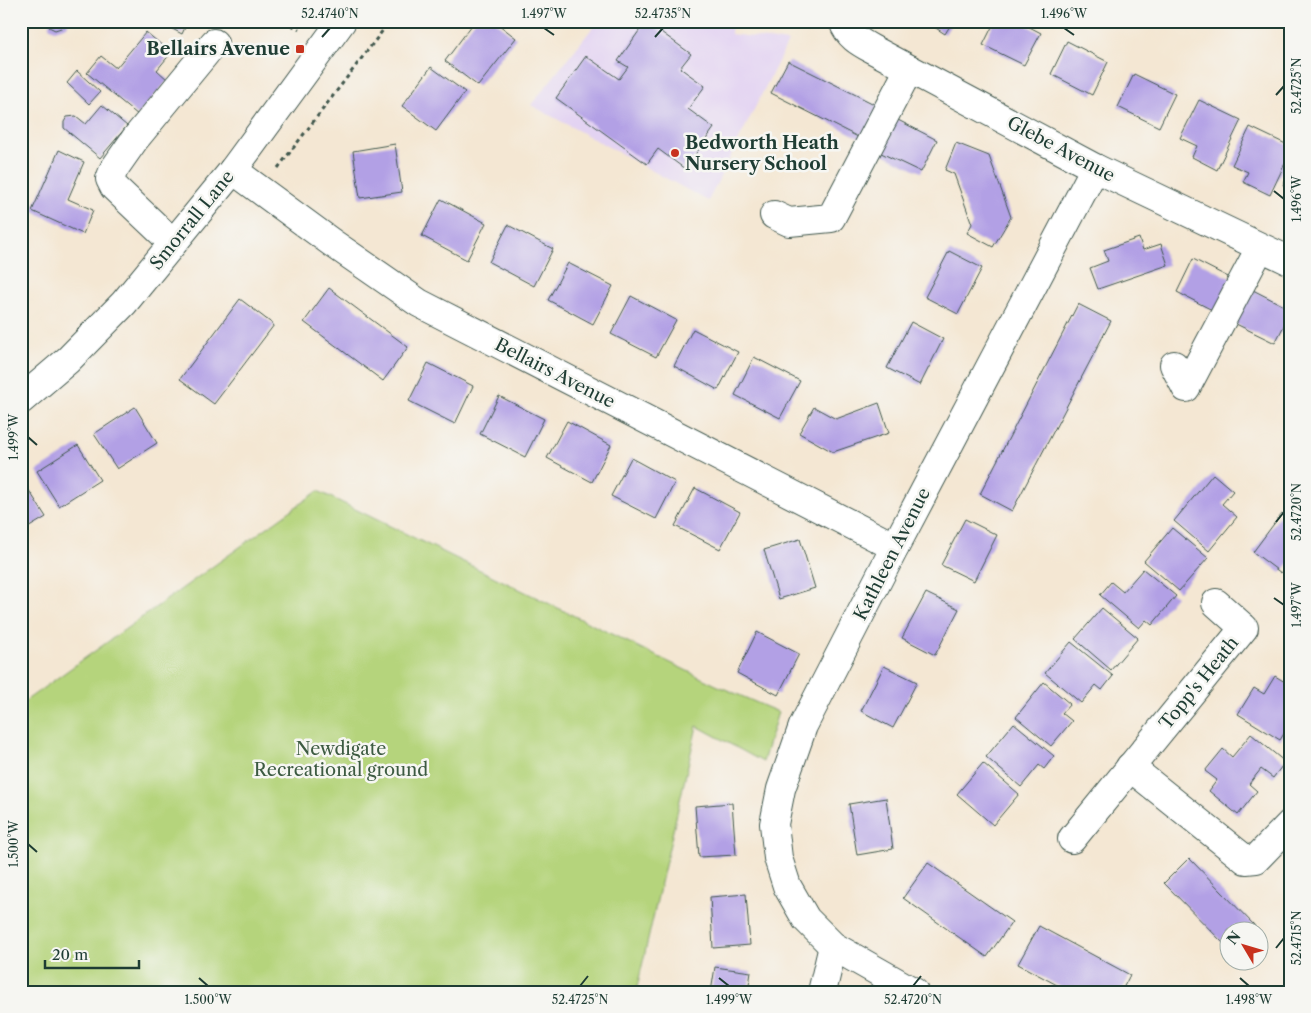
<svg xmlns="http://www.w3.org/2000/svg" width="1311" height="1013" font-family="'Libre Caslon Text',serif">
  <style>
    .built { fill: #e3d3f2 }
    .green { fill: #b5d47c; stroke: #6a8858 }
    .building { fill: #b2a0e5 }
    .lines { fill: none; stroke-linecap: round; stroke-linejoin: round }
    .minor-casing { stroke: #3f564c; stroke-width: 30 }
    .path { stroke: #3f564c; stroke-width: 3; stroke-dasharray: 4 4; stroke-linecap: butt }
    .minor { stroke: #fff; stroke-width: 28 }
    .ticks { fill: none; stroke: #1f3d34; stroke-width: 2 }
    .poi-dot { fill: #c8321e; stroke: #f6f6f2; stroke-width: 2 }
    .labels { text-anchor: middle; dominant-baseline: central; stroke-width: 5; stroke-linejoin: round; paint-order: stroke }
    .poi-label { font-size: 18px; font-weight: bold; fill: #1f3d34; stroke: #f6f6f2; text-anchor: end }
    .street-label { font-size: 18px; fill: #1f3d34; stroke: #f6f6f2 }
    .park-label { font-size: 18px; fill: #3d5b42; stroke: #f6f6f2 }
    .neatline { fill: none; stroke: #1f3d34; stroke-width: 2 }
    .ticks-label { font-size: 12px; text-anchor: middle; fill: #1f3d34 }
  </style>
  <rect width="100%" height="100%" fill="#f6f6f2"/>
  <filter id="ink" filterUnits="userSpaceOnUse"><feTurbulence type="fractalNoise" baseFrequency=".02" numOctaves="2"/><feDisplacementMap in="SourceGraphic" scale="10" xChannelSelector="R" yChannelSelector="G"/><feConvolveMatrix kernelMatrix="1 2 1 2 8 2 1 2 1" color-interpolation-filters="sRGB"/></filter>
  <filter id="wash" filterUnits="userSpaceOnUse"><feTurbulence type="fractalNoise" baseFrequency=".0096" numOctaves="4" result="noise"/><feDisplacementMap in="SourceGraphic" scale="20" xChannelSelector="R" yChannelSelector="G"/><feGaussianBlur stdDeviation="1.12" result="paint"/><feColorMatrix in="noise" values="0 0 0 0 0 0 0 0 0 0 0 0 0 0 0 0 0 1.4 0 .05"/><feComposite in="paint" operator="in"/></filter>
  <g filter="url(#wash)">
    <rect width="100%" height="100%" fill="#f4e7d3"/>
    <!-- built -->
    <path class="built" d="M598 21H732L731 34 788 42 708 201 531 105Z"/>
    <!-- green -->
    <path class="green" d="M318 491 716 685 778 712 763 762 697 726 636 992H21V704Z"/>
    <g id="blocks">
      <!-- building -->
      <g class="building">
        <path d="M50 21H69L67 26 55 30 49 27Z"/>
        <path d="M96 21H110L107 27Z"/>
        <path d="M157 21H188L182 34Z"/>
        <path d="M475 21H494L516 38 478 86 445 61Z"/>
        <path d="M646 21 691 54 680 68 705 86 688 109 714 128 685 169 658 149 647 164 556 98 586 56 619 79 628 67 618 61Z"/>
        <path d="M925 21H953L945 34Z"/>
        <path d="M995 21H1018L1041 33 1024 65 983 45Z"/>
        <path d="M146 32 171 53 157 70 168 80 138 115 87 73 101 56 116 68Z"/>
        <path d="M1067 41 1108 62 1092 95 1051 74Z"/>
        <path d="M788 61 880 107 864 140 771 93Z"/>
        <path d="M431 67 465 92 436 131 402 106Z"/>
        <path d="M77 71 100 92 89 104 67 83Z"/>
        <path d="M1134 74 1175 94 1159 127 1118 107Z"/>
        <path d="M1199 100 1241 120 1217 170 1192 157 1197 146 1180 138Z"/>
        <path d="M102 105 127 126 100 158 64 128V122L67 117 76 116 86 124Z"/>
        <path d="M896 119 937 140 921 172 879 152Z"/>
        <path d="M1250 127 1290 146V153L1270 195 1243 182 1248 172 1232 165Z"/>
        <path d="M956 143 989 156 1011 217 993 247 967 233 972 224 954 174 945 170Z"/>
        <path d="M395 144 402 192 360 198 353 151Z"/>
        <path d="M59 150 84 162 68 199 93 210 83 234 32 211Z"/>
        <path d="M1290 170V189L1283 185Z"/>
        <path d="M441 199 486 223 467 260 422 236Z"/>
        <path d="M508 225 553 249 534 286 489 262Z"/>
        <path d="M1139 238 1143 250 1161 244 1168 265 1098 289 1090 268 1108 261 1104 250Z"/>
        <path d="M949 251 982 268 958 314 925 297Z"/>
        <path d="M1193 259 1234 280 1218 313 1177 292Z"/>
        <path d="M568 263 613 286 593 324 548 300Z"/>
        <path d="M329 288 408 347 383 381 304 322Z"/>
        <path d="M1251 289 1290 309V314L1275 343 1234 323Z"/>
        <path d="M631 296 676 320 656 357 611 334Z"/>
        <path d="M240 299 274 325 214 404 180 379Z"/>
        <path d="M1078 304 1111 321 1012 511 980 494Z"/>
        <path d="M911 322 943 339 920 385 887 368Z"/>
        <path d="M693 329 738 352 718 390 674 366Z"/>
        <path d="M754 357 800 381 780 418 735 395Z"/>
        <path d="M428 363 473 386 455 424 409 401Z"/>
        <path d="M499 396 544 419 525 457 480 434Z"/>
        <path d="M879 403 889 433 833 452 799 433 814 407 836 419Z"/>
        <path d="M135 407 157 443 117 469 94 434Z"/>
        <path d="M567 421 611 445 592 482 547 458Z"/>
        <path d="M78 445 100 480 59 506 37 471Z"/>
        <path d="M631 458 675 482 656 519 611 496Z"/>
        <path d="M1213 474 1233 491 1222 504 1237 517 1209 551 1174 521Z"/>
        <path d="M23 481 46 517 21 532V482Z"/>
        <path d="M695 488 740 512 720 549 675 526Z"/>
        <path d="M1282 513 1290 519V562L1281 573 1253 552Z"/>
        <path d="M965 519 997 535 974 581 941 565Z"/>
        <path d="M1172 528 1208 558 1179 591 1144 561Z"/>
        <path d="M800 539 815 588 779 599 764 550Z"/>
        <path d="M1143 569 1176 596 1152 625 1146 620 1139 628 1100 595 1111 582 1123 592Z"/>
        <path d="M926 593 959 609 935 655 902 638Z"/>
        <path d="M1102 608 1138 638 1111 670 1075 639Z"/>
        <path d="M757 632 799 654 778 695 737 673Z"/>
        <path d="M1071 642 1113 676 1102 690 1096 685 1081 703 1045 673Z"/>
        <path d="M884 666 917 682 893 728 861 711Z"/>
        <path d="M1275 676 1290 685V724L1280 740 1238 714 1254 688 1264 694Z"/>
        <path d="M1044 682 1070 704 1062 713 1072 721 1051 746 1016 717Z"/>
        <path d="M1014 723 1054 756 1044 769 1039 765 1021 787 986 757Z"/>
        <path d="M1251 734 1285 762 1273 778 1261 769 1249 784 1257 791 1238 815 1209 791 1217 780 1205 771 1223 749 1232 757Z"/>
        <path d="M983 763 1019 794 993 825 957 794Z"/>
        <path d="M886 798 893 849 857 855 849 804Z"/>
        <path d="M732 803 736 855 699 857 695 806Z"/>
        <path d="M1189 858 1255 926 1250 930H1228V948L1164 883Z"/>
        <path d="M928 863 1012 922 987 957 903 898Z"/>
        <path d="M746 894 750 945 713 948 710 897Z"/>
        <path d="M1039 926 1130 975 1121 992H1070L1018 964Z"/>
        <path d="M715 967 751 972 748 992H711Z"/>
      </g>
    </g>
  </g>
  <g filter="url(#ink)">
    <use href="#blocks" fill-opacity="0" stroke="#3f564c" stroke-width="1"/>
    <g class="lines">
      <defs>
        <g id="minor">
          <path d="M843 21C848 36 859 42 872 49L1095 168 1290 261"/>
          <path d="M233 170 331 242 419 303 895 547"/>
          <path d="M774 215 789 222 831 218 909 69"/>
          <path d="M173 243 114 187 110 179 114 169 135 139 214 43"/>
          <path d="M1174 365 1186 388 1260 248"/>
          <path d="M21 400 68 360 124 303 233 170 342 21"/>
          <path d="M1130 767 1246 860 1256 859 1290 824"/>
          <path d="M1072 839 1244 628 1216 603"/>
          <path d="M822 992 833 946"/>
          <path d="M914 992 833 946 806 919 787 886 778 858 774 824 781 789 803 726 895 547 1095 168"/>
        </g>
      </defs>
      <!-- minor casing -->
      <use href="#minor" class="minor-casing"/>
      <!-- path -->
      <g class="path">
        <path d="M284 21 299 29"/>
        <path d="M782 21 811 27 816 26"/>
        <path d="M278 168 390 21"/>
      </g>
      <!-- minor -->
      <use href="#minor" class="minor"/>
    </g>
  </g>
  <!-- ticks -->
  <path class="ticks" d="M544 28 554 35M1064 28 1074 35M322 37 330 28M655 37 663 28M1276 95 1284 86M1274 191 1284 199M28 437 37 445M1276 522 1284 512M1274 598 1284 605M28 844 37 852M1276 948 1284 938M199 978 208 986M719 978 729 986M1240 978 1249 986M580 986 588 976M913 986 921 976"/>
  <!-- markers -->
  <g class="poi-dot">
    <rect x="295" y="44" width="10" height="10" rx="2.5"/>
    <circle cx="675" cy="153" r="5"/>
  </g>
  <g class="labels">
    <!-- poi labels -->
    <g class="poi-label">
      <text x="290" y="49">Bellairs Avenue</text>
      <text x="685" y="143" text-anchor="start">Bedworth Heath<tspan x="685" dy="21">Nursery School</tspan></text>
    </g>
    <!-- street labels -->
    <g class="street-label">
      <text transform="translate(1061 149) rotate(28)">Glebe Avenue</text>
      <text transform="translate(192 220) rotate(-51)">Smorrall Lane</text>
      <text transform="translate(555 373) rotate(27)">Bellairs Avenue</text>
      <text transform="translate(892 554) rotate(-63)">Kathleen Avenue</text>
      <text transform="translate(1199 683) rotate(-51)">Topp's Heath</text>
    </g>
    <!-- park labels -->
    <g class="park-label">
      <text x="341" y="749">Newdigate<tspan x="341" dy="21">Recreational ground</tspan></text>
    </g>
  </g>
  <!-- margin -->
  <rect width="1311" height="1013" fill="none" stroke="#f6f6f2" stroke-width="55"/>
  <!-- north arrow -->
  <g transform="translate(1244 946) rotate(308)"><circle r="24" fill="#f6f6f2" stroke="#a0aca6"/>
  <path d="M0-4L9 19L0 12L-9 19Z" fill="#c8321e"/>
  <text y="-8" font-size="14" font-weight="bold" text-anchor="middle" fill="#1f3d34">N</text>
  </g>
  <!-- scale -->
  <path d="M45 960v8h94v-8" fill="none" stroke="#1f3d34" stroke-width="2.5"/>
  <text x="52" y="960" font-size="15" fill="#1f3d34" stroke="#f6f6f2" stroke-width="4" paint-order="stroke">20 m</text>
  <rect x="28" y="28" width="1256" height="958" class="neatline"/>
  <g class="ticks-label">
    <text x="330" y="18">52.4740°N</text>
    <text x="544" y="18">1.497°W</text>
    <text x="663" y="18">52.4735°N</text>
    <text x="1064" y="18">1.496°W</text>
    <text transform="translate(1297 86) rotate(-90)" y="4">52.4725°N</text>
    <text transform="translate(1297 199) rotate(-90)" y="4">1.496°W</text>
    <text transform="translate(14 437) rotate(-90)" y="4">1.499°W</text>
    <text transform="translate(1297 512) rotate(-90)" y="4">52.4720°N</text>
    <text transform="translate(1297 605) rotate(-90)" y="4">1.497°W</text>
    <text transform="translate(14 844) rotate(-90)" y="4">1.500°W</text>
    <text transform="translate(1297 938) rotate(-90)" y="4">52.4715°N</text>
    <text x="208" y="1004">1.500°W</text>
    <text x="580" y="1004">52.4725°N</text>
    <text x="729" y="1004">1.499°W</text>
    <text x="913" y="1004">52.4720°N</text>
    <text x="1249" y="1004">1.498°W</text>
  </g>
</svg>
